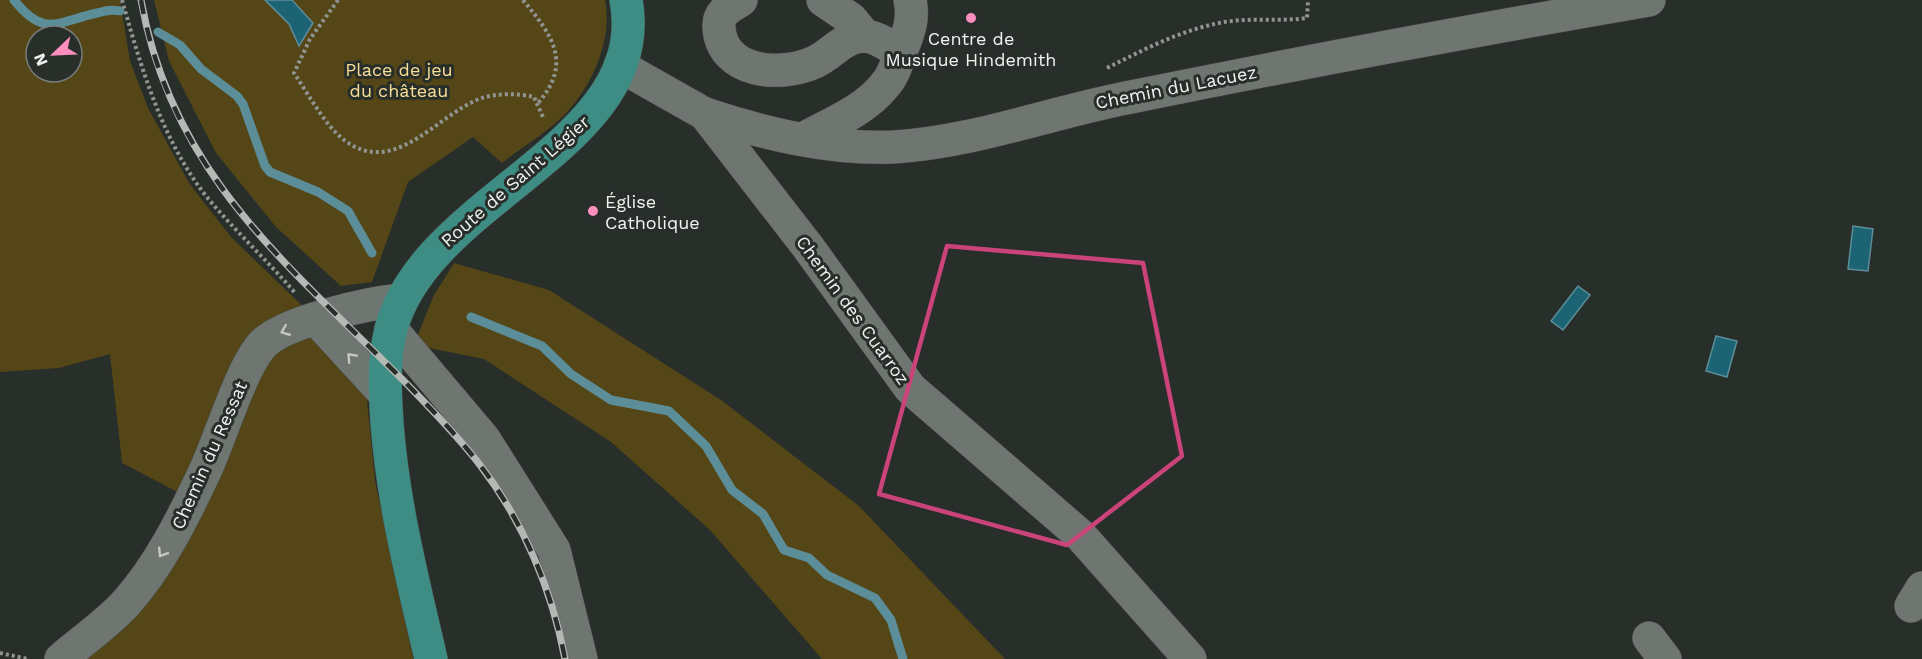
<svg xmlns="http://www.w3.org/2000/svg" width="1922" height="659" font-family="'Work Sans',sans-serif">
  <style>
    .green { fill: #554618; fill-rule: evenodd }
    .water { fill: #1c6373; stroke: #5c8e99; stroke-width: 1.5 }
    .lines { fill: none; stroke-linecap: round; stroke-linejoin: round }
    .stream { stroke: #5c8e99; stroke-width: 9 }
    .minor-casing { stroke: #474b48; stroke-width: 34 }
    .major-casing { stroke: #474b48; stroke-width: 34 }
    .path { stroke: #909591; stroke-width: 4; stroke-dasharray: 3 3; stroke-linecap: butt }
    .minor { stroke: #6f7671; stroke-width: 33 }
    .major { stroke: #3e8d84; stroke-width: 33 }
    .rail-casing { stroke: #b5b9b6; stroke-width: 7 }
    .rail { stroke: #282e2a; stroke-width: 4.5; stroke-dasharray: 14; stroke-linecap: butt }
    .oneway { stroke: #c3c8c4 }
    .marked { fill: none; stroke: #cb4479; stroke-width: 4.5; stroke-linejoin: round }
    .poi-dot { fill: #fe8ebd; stroke: #282e2a; stroke-width: 2 }
    .labels { text-anchor: middle; dominant-baseline: central; stroke-width: 6; stroke-linejoin: round; paint-order: stroke }
    .poi-label { font-size: 18px; fill: #f0f4f1; stroke: #282e2a }
    .park-label { font-size: 18px; fill: #f9df95; stroke: #282e2a }
    .street-label { font-size: 18px; fill: #f0f4f1; stroke: #282e2a }
  </style>
  <rect width="100%" height="100%" fill="#282e2a"/>
  <!-- green -->
  <g class="green">
    <path d="M0 0H120L130 61 148 108 189 183 231 237 317 320 385 394 367 401 375 481 413 659H61L191 499 122 463 110 354 59 368 0 372ZM36 36H72V72H36Z"/>
    <path d="M154 0H605C613 40 592 86 565 114 547 133 522 147 502 163L473 137 408 182 372 282 341 286 276 227 216 153 169 61Z"/>
    <path d="M454 263 549 290 721 400 859 506 1005 659H822L710 530 611 442 484 359 414 345 433 297Z"/>
  </g>
  <!-- water -->
  <g class="water">
    <path d="M265 0H292L313 23 299 46 289 24Z"/>
    <path d="M1853 226 1873 229 1868 271 1848 269Z"/>
    <path d="M1578 286 1590 295 1563 330 1551 321Z"/>
    <path d="M1716 336 1737 341 1727 377 1706 371Z"/>
  </g>
  <g class="lines">
    <!-- stream -->
    <g class="stream">
      <path d="M14 0C44 38 57 22 97 13 105 11 112 9 120 11"/>
      <path d="M158 32 180 45 201 69 237 96 243 104 265 166 270 172 318 192 348 211 372 253"/>
      <path d="M471 317 542 346 571 374 611 400 669 411 706 446 732 490 763 514 784 550 809 558 827 575 875 598 891 620 903 659"/>
    </g>
    <defs>
      <g id="minor">
        <path d="M741 0C730 7 718 12 719 27 721 73 780 78 815 62 832 54 843 37 863 36 877 36 890 47 901 53"/>
        <path d="M823 0 851 19 865 36"/>
        <path d="M620 66 705 114 808 247 910 388 1080 535 1190 659"/>
        <path d="M705 114C765 134 830 150 894 147 975 142 1052 112 1131 97 1303 62 1475 30 1649 0"/>
        <path d="M803 139C830 124 864 111 884 86 894 76 897 62 902 49 909 32 914 18 910 0"/>
        <path d="M317 320 385 394"/>
        <path d="M391 329 484 439 554 550 581 659"/>
        <path d="M1911 606 1922 588"/>
        <path d="M1649 638 1665 659"/>
        <path d="M61 659C83 640 107 624 126 603 160 565 184 516 205 471 220 440 242 364 264 343 287 321 369 303 401 300"/>
      </g>
      <path id="major" d="M431 659C413 581 393 504 387 423 385 391 383 360 391 329 426 196 653 146 626 0"/>
    </defs>
    <!-- minor casing -->
    <use href="#minor" class="minor-casing"/>
    <!-- major casing -->
    <use href="#major" class="major-casing"/>
    <!-- path -->
    <g class="path">
      <path d="M122 0C141 67 162 140 206 196 234 230 267 260 296 294"/>
      <path d="M338 0 310 39 294 73C309 95 324 124 344 140 394 178 436 116 479 99 495 93 518 93 534 97L543 117"/>
      <path d="M523 0C552 35 573 63 538 103"/>
      <path d="M1107 68C1143 50 1179 31 1219 23 1247 17 1278 22 1307 18L1308 0"/>
      <path d="M0 653 28 659"/>
    </g>
    <!-- minor -->
    <use href="#minor" class="minor"/>
    <!-- major -->
    <use href="#major" class="major"/>
    <defs>
      <path id="rail" d="M141 0C172 174 286 263 404 381 430 408 457 435 480 465 523 521 552 590 565 659"/>
    </defs>
    <!-- rail casing -->
    <use href="#rail" class="rail-casing"/>
    <!-- rail -->
    <use href="#rail" class="rail"/>
  </g>
  <!-- one-way arrows -->
  <defs><path id="oneway-chevron" d="M-2-3.5L2.5 0L-2 3.5" fill="none" stroke-width="1.6" stroke-linecap="round" stroke-linejoin="round" transform="scale(1.5)"/></defs>
  <g class="oneway">
    <use href="#oneway-chevron" transform="translate(285 331) rotate(158)"/>
    <use href="#oneway-chevron" transform="translate(351 357) rotate(-133)"/>
    <use href="#oneway-chevron" transform="translate(162 553) rotate(122)"/>
  </g>
  <!-- marked area -->
  <path class="marked" d="M947 246 1143 263 1182 456 1067 545 879 494Z"/>
  <!-- markers -->
  <g class="poi-dot">
    <circle cx="971" cy="18" r="6"/>
    <circle cx="593" cy="211" r="6"/>
  </g>
  <g class="labels">
    <!-- poi labels -->
    <g class="poi-label">
      <text x="971" y="38">Centre de<tspan x="971" dy="21">Musique Hindemith</tspan></text>
      <text x="605" y="201" text-anchor="start">Église<tspan x="605" dy="21">Catholique</tspan></text>
    </g>
    <!-- park labels -->
    <g class="park-label">
      <text x="399" y="69">Place de jeu<tspan x="399" dy="21">du château</tspan></text>
    </g>
    <!-- street labels -->
    <g class="street-label">
      <text transform="translate(1176 87) rotate(-11)">Chemin du Lacuez</text>
      <text transform="translate(515 181) rotate(-41)">Route de Saint Légier</text>
      <text transform="translate(853 310) rotate(54)">Chemin des Cuarroz</text>
      <text transform="translate(209 455) rotate(-66)">Chemin du Ressat</text>
    </g>
  </g>
  <!-- north arrow -->
  <g transform="translate(54 54) rotate(247)"><circle r="28" fill="#282e2a" stroke="#787d7a" stroke-width="1.5"/>
  <path d="M0-4.5L10 22L0 15L-10 22Z" fill="#fe8ebd"/>
  <text y="-9" font-size="16" font-weight="bold" text-anchor="middle" fill="#f0f4f1">N</text>
  </g>
</svg>
